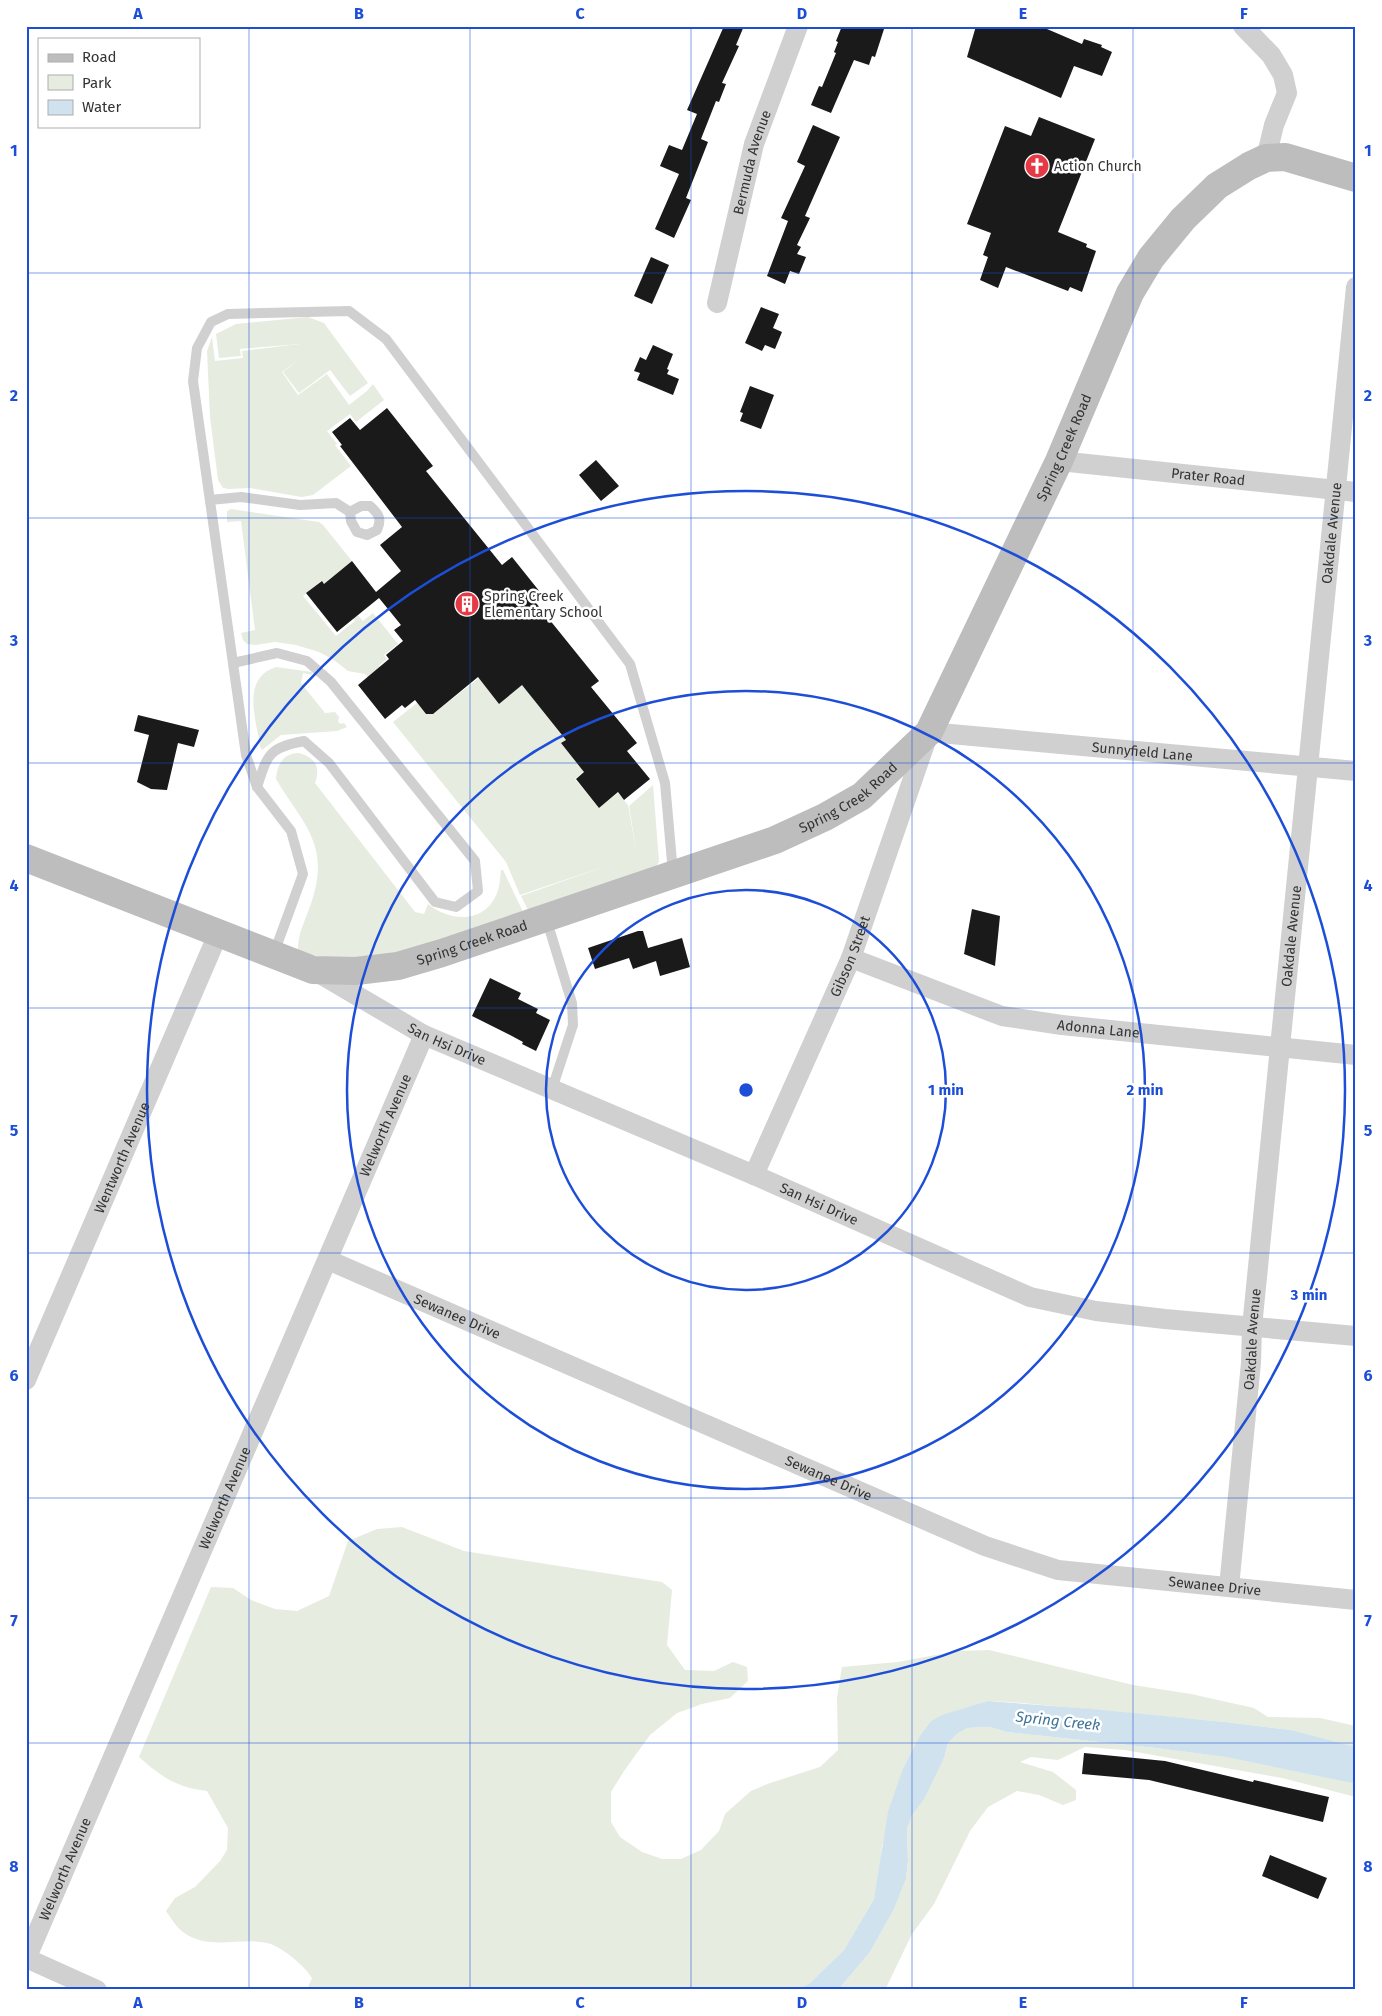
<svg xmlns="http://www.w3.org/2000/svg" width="1382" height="2016" font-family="'Fira Sans',sans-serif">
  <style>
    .green { fill: #e6ecdf }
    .water { fill: #cfe2ee }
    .building { fill: #1a1a1a }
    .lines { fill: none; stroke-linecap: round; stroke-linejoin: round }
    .lane { stroke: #d0d0d0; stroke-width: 10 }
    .street { stroke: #d0d0d0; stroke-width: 20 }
    .secondary { stroke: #bdbdbd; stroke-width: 28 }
    .grid { fill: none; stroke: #1d4ed8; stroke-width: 1; stroke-opacity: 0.55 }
    .ring { fill: none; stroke: #1d4ed8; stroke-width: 2.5 }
    .labels { text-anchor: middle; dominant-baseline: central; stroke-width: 5; stroke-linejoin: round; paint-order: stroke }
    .street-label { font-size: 14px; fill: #333; stroke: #fff }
    .poi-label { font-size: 14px; fill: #333; stroke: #fff; text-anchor: start }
    .water-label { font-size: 15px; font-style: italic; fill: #3f7597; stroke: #fff }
    .centre { fill: #1d4ed8; stroke: #fff; stroke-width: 2.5 }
    .ring-label { font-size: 15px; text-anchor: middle; font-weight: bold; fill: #1d4ed8; stroke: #fff; stroke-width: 5; stroke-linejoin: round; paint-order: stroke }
    .neatline { fill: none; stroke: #1d4ed8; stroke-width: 2 }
    .grid-label { font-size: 16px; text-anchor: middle; font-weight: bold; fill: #1d4ed8 }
  </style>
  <rect width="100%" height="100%" fill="#fff"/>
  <!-- green -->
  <g class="green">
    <path d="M308 317 324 323 368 383 350 396 330 370 299 393 283 372 303 356 282 372 298 395 327 374 349 405 367 391 373 384 384 400 356 422 350 414 327 431 337 444 335 445 351 466 313 495 302 497 250 488 229 489 223 488 218 480 210 417 207 351 212 337 215 361 243 358 242 351 300 344 240 349 241 356 219 358 216 334 236 324Z"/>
    <path d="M231 509 319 522 323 525 352 561 330 579 341 593 335 597 321 581 303 596 336 636 355 621 349 614 348 604 363 621 373 613 398 644 384 655 387 659 379 666 384 672 372 682 365 674 348 671 334 660 319 652 296 645 275 642 255 645 247 644 243 640 241 633 255 630 241 521 227 522V511Z"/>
    <path d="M276 667 312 672V675L303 673 301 683 325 713 335 712 339 717 338 722 341 724 344 723 347 727 337 731 281 735 262 750 260 746C256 719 241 678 276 667Z"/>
    <path d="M479 678 499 704 522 685 566 740 562 743 584 771 575 779 599 808 618 793 628 805 637 856 629 806 653 785 659 861 656 868 529 912 521 896 609 865 520 895 506 862 393 722 417 703 426 714H433Z"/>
    <path d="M299 753C315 758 321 766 315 783L415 912 424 914 428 904C450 922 485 924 497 893 500 886 500 878 501 870H503L524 914 402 953 337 960 298 952C297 932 308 916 313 897 330 843 300 820 276 779 277 765 283 753 299 753Z"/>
    <path d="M402 1527 464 1551 662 1582 672 1590 667 1645 685 1670 714 1671 733 1662 747 1667 748 1681 730 1698 702 1704 677 1713 650 1735 624 1771 611 1792V1822L620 1837 642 1852 662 1859H681L701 1850 719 1831 725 1814 751 1791 770 1783 820 1767 838 1750 837 1698 842 1667 898 1662 957 1651 989 1650 1133 1685 1191 1694 1254 1708 1268 1717 1320 1718 1356 1726V1747L1290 1730 1225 1722 1010 1702 988 1701 930 1722 919 1737 903 1768 882 1846 880 1868 874 1899 844 1950 810 1983 796 1990H307L312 1978C305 1966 281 1946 267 1943 240 1937 208 1951 183 1932 176 1927 171 1918 166 1911L175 1898 195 1887 220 1861 227 1850 228 1828 207 1791C176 1787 163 1778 139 1757L211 1587 233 1588 251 1600 275 1609 297 1611 329 1596 348 1541 377 1529Z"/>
    <path d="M990 1727 1007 1732 1156 1748 1227 1757 1356 1784V1797L1282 1778 1125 1750 1085 1747 1058 1760 1031 1757 1020 1762 1053 1772 1076 1790V1800L1063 1805 1039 1795 1017 1791 988 1807 970 1831 934 1904 912 1934 885 1990H838L870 1952 894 1909 906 1879 908 1861 907 1829 912 1815 944 1758 948 1743 957 1734 967 1728Z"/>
  </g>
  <!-- water -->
  <path class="water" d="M988 1701 1092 1709 1225 1722 1291 1730 1356 1747V1784L1226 1757 1156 1748 1007 1732 990 1727 967 1728 957 1734 948 1743 944 1758 924 1799 912 1815 907 1829 908 1861 906 1879 894 1909 870 1952 838 1990H796L810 1983 844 1950 874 1899 888 1812 903 1768 919 1737 930 1722 942 1715Z"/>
  <!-- building -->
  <g class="building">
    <path d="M724 26H744L736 45 739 46 722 83 726 84 719 102 716 101 701 139 708 142 686 198 691 200 674 238 655 229 679 174 660 166 669 145 682 150 697 114 687 110Z"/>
    <path d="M842 26H885L875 57 872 56 869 65 854 60 831 113 811 105 819 86 822 87 836 53 834 52 838 42 836 41Z"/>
    <path d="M976 26H1040L1082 44 1084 39 1102 45 1101 47 1112 52 1102 76 1074 66 1061 98 967 57Z"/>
    <path d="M1039 117 1095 139 1058 232 1087 244 1086 247 1096 251 1082 292 1070 287 1068 291 1006 267 998 288 980 280 988 257 983 255 991 233 967 224 1005 126 1031 136Z"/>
    <path d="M813 125 840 137 805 216 810 218 797 245 801 247 797 254 806 257 799 274 790 271 785 284 767 276 788 221 781 218 805 166 797 162Z"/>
    <path d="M651 257 669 265 652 304 634 296Z"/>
    <path d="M761 307 779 314 773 328 782 332 775 349 765 345 762 351 745 343Z"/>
    <path d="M653 345 673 354 667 369 669 370 667 374 679 379 673 395 637 380 640 373 634 371 640 357 646 360Z"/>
    <path d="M750 386 774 395 761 429 740 421 743 413 740 412Z"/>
    <path d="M387 408 433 466 426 471 502 565 512 557 540 592 532 598 599 681 591 687 637 743 627 751 650 779 624 800 618 792 599 808 576 779 584 772 561 743 566 740 522 685 499 704 478 677 433 714H426L415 700 405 708 402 705 385 719 358 685 389 659 386 655 403 641 394 630 401 625 379 598 337 632 306 593 322 581 324 584 352 561 376 592 401 571 380 545 402 527 340 446 342 445 332 432 350 418 360 430Z"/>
    <path d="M596 460 619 486 601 501 579 475Z"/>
    <path d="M138 715 199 730 194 747 178 743 167 790 151 789 137 782 149 735 134 731Z"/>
    <path d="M972 909 1000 916 995 966 964 954Z"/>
    <path d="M638 931H643L648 948 682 938 690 967 660 976 656 961 633 969 629 958 595 969 588 948Z"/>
    <path d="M490 978 521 993 518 999 538 1009 536 1013 550 1020 536 1051 522 1044 523 1042 510 1035 472 1016Z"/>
    <path d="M1084 1753 1165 1761 1253 1782 1254 1780 1329 1797 1323 1822 1149 1780 1082 1774Z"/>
    <path d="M1270 1855 1327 1878 1318 1899 1262 1876Z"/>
  </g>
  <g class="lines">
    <!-- lane -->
    <g class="lane">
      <path d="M210 500 241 497 300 505 336 503 350 512 361 506H370C379 514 382 519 377 530L367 535 357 532 351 521 350 512"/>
      <path d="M233 663 277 653 307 661 331 682 475 861 478 891 456 907 435 902 329 763 304 741C268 748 268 754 257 787"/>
      <path d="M546 918 572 1003 573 1025 552 1089"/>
      <path d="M274 953 303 874 291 831 257 787 246 755 193 381 197 348 211 322 228 314 349 311 386 339 630 664 665 783 673 873"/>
    </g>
    <!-- street -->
    <g class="street">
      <path d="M1243 26 1271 55 1283 75 1287 93 1274 125 1266 158"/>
      <path id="s1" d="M717 303 754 144 798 26"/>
      <path id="s2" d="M1059 461 1356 492"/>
      <path id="s3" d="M851 958 1002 1016 1062 1025 1356 1055"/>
      <path id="s4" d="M315 971 424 1035 754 1175 1030 1297 1096 1311 1165 1319 1356 1336"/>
      <path id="s5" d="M754 1175 851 958 929 732 1356 771"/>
      <path id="s6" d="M328 1260 985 1546 1058 1570 1356 1600"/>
      <path id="s7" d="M26 1380 218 934"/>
      <path id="s8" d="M1229 1587 1251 1363 1252 1327 1356 287"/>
      <path d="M26 1958 97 1990"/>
      <path id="s9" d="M26 1959 424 1035"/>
    </g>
    <!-- secondary -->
    <path class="secondary" id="s10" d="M26 858 313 970 356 971 398 966 442 953 775 840 825 817 862 796 929 732 1059 461 1130 293 1151 258 1183 219 1217 186 1249 166 1266 158 1285 157 1356 178"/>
  </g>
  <!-- grid -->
  <path class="grid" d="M249 26V1990M470 26V1990M691 26V1990M912 26V1990M1133 26V1990M26 273H1356M26 518H1356M26 763H1356M26 1008H1356M26 1253H1356M26 1498H1356M26 1743H1356"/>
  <!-- distance rings -->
  <g class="ring">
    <circle cx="746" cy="1090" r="200"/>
    <circle cx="746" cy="1090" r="399"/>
    <circle cx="746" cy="1090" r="599"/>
  </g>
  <!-- icons -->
  <defs>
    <symbol id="church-disc" viewBox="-11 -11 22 22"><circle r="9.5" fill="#e63946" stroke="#fff"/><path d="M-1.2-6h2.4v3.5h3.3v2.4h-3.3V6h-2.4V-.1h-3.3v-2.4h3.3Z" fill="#fff"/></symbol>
    <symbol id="building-disc" viewBox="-11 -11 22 22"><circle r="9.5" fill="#e63946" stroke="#fff"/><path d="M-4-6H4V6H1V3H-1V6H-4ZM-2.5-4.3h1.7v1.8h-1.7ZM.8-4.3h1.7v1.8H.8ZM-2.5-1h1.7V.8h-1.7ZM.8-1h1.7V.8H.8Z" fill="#fff"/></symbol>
  </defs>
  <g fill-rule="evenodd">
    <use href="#church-disc" x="1023" y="152" width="28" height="28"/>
    <use href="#building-disc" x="453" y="590" width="28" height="28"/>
  </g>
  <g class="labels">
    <!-- street labels -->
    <g class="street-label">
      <text stroke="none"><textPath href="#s1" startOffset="145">Bermuda Avenue</textPath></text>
      <text stroke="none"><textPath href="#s10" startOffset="1296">Spring Creek Road</textPath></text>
      <text stroke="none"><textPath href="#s2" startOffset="150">Prater Road</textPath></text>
      <text stroke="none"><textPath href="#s8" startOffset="1059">Oakdale Avenue</textPath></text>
      <text stroke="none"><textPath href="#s5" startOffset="691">Sunnyfield Lane</textPath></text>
      <text stroke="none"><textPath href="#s10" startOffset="876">Spring Creek Road</textPath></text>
      <text stroke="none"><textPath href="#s8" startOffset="654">Oakdale Avenue</textPath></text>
      <text stroke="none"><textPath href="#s10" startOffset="471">Spring Creek Road</textPath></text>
      <text stroke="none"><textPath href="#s5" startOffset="239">Gibson Street</textPath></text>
      <text stroke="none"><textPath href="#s3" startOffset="259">Adonna Lane</textPath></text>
      <text stroke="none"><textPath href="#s4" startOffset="151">San Hsi Drive</textPath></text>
      <text stroke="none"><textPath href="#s9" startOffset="908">Welworth Avenue</textPath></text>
      <text stroke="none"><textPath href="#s7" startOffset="242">Wentworth Avenue</textPath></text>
      <text stroke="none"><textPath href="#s4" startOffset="556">San Hsi Drive</textPath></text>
      <text stroke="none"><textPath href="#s6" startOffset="141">Sewanee Drive</textPath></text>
      <text stroke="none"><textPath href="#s8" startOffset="249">Oakdale Avenue</textPath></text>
      <text stroke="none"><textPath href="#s6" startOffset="546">Sewanee Drive</textPath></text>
      <text stroke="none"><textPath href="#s9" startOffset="502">Welworth Avenue</textPath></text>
      <text stroke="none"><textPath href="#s6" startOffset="951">Sewanee Drive</textPath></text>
      <text stroke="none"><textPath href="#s9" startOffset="98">Welworth Avenue</textPath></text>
    </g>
    <!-- poi labels -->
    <g class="poi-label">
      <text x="1054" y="166">Action Church</text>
      <text x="484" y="596">Spring Creek<tspan x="484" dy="16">Elementary School</tspan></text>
    </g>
    <!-- water labels -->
    <g class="water-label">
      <text transform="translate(1058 1721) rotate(6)">Spring Creek</text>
    </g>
  </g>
  <circle cx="746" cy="1090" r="8" class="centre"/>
  <g class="ring-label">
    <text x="946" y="1095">1 min</text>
    <text x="1145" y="1095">2 min</text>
    <text x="1309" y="1300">3 min</text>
  </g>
  <!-- border -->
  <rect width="1382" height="2016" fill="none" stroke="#ffffff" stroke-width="55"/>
  <!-- legend -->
  <rect x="38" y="38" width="162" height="90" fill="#ffffff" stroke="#adadad"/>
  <rect x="48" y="54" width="25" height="8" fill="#bdbdbd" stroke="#adadad"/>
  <text x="82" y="62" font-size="15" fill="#333333">Road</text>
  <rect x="48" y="75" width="25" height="15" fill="#e6ecdf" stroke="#adadad"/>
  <text x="82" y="88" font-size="15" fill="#333333">Park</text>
  <rect x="48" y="100" width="25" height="15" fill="#cfe2ee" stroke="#adadad"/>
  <text x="82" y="112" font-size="15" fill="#333333">Water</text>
  <rect x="28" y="28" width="1326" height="1960" class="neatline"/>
  <g class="grid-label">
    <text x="138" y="19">A</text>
    <text x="359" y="19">B</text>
    <text x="580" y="19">C</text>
    <text x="802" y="19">D</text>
    <text x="1023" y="19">E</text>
    <text x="1244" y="19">F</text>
    <text x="14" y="156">1</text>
    <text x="1368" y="156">1</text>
    <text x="14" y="401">2</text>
    <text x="1368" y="401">2</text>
    <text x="14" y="646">3</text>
    <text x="1368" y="646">3</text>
    <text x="14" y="891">4</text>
    <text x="1368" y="891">4</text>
    <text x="14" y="1136">5</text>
    <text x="1368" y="1136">5</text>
    <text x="14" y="1381">6</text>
    <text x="1368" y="1381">6</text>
    <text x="14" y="1626">7</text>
    <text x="1368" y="1626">7</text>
    <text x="14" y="1872">8</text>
    <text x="1368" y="1872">8</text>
    <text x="138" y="2008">A</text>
    <text x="359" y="2008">B</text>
    <text x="580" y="2008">C</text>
    <text x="802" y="2008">D</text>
    <text x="1023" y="2008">E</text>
    <text x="1244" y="2008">F</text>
  </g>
</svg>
